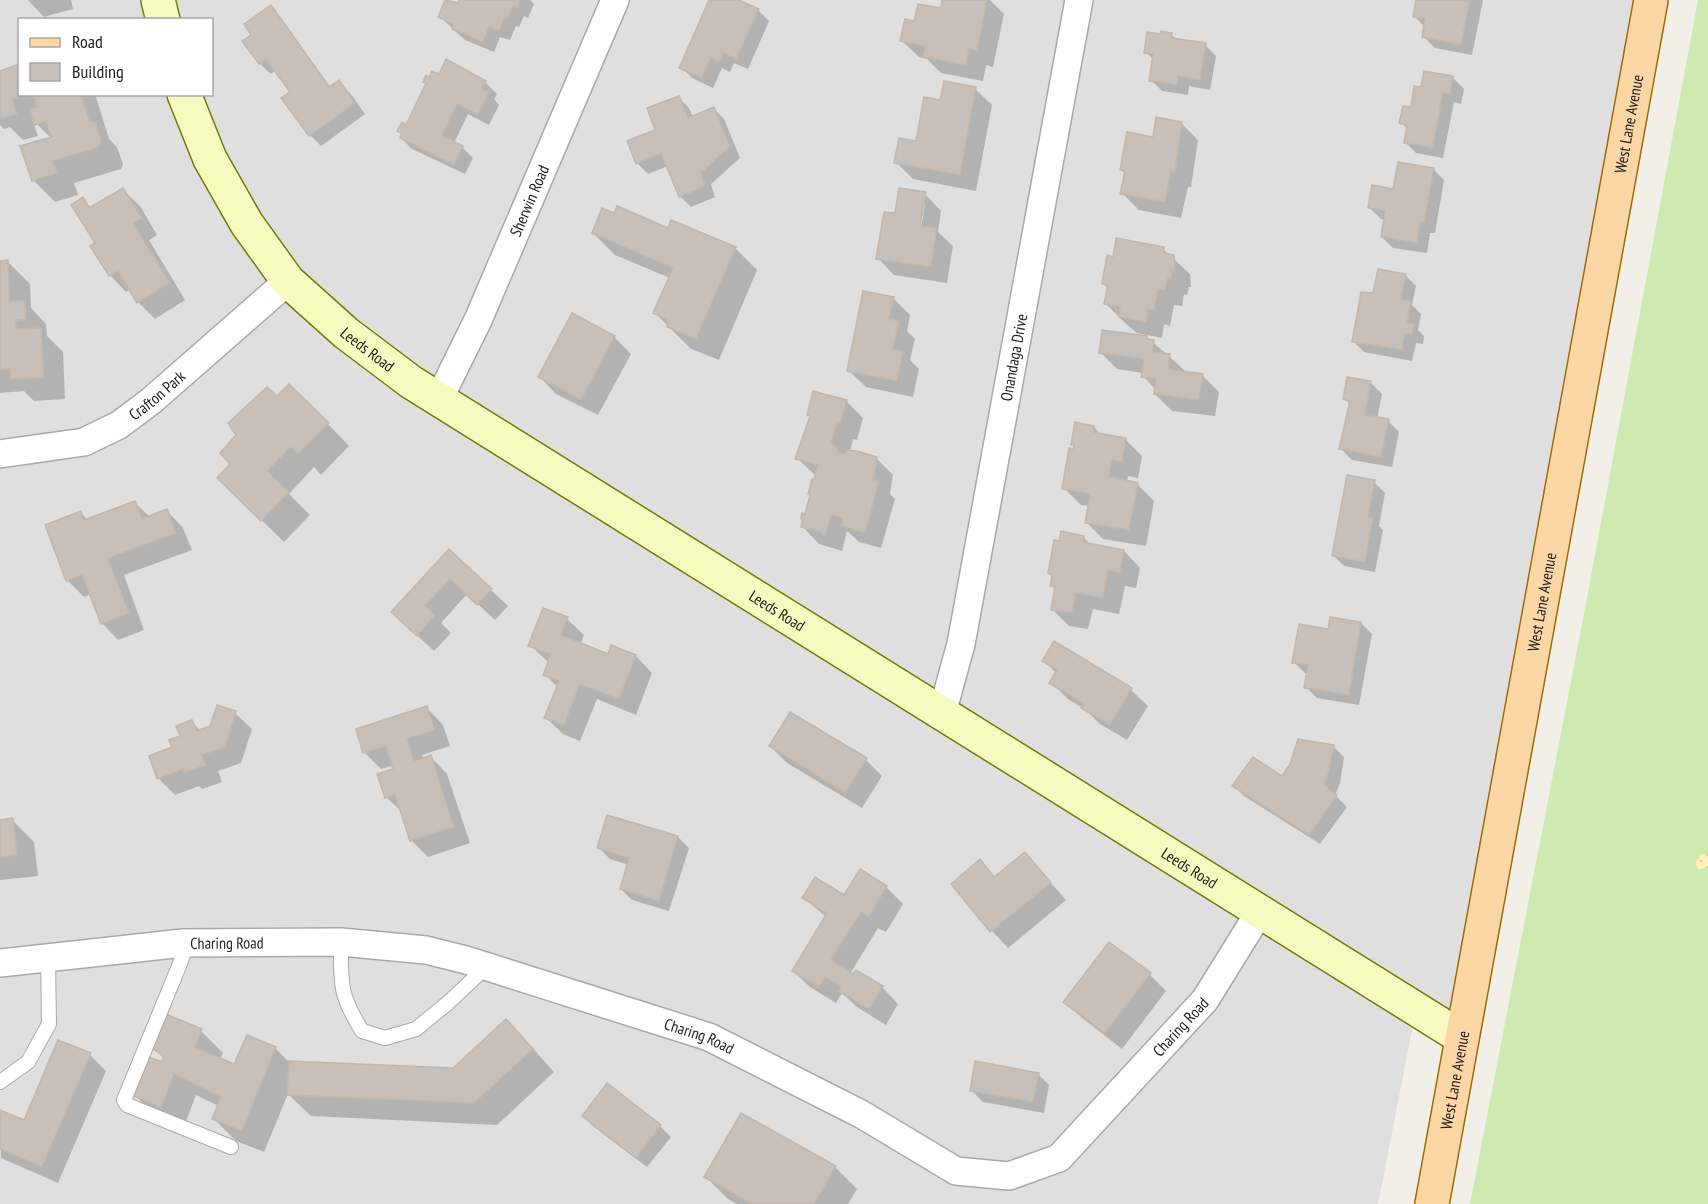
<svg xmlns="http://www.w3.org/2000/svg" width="1708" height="1204" font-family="'PT Sans Narrow',sans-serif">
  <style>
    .residential { fill: #e0dfdf; fill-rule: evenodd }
    .grass { fill: #cdebb0 }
    .sand { fill: url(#sand-dots) }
    .shadow { fill: #0003; fill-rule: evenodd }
    .building { fill: #c7bfb8; stroke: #c4b6ab; stroke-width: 1.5 }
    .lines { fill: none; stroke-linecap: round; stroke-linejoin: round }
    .lane-casing { stroke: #a9a9a9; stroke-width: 16 }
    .street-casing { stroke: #a9a9a9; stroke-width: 30 }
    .secondary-casing { stroke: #707d05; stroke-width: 36 }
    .primary-casing { stroke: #a06b00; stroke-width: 36 }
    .lane { stroke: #fff; stroke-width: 14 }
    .street { stroke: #fff; stroke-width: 27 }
    .secondary { stroke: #f7fabf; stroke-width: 33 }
    .primary { stroke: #fcd6a4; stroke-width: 33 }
    .labels { text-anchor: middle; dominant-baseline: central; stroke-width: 4.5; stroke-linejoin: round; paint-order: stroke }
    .street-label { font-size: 16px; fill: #222; stroke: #fff }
  </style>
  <defs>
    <pattern id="sand-dots" width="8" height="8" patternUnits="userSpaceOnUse" patternTransform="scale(1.5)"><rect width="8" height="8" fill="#fff1ba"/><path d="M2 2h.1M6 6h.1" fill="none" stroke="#dacea0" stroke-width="1.8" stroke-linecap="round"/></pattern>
  </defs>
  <rect width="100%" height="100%" fill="#f2efe9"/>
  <!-- residential -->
  <path class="residential" d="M0 0H1651L1461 1037 1416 1010 1378 1204H0ZM20 20H212V94H20Z"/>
  <!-- grass -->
  <path class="grass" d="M1698 0H1708V1204H1470L1584 614Z"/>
  <!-- sand -->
  <path class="sand" d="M1701 854H1708V868L1706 867 1699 870 1695 864Z"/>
  <!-- shadow -->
  <g class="shadow">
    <path d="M28 0H71L73 9 44 17Z"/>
    <path d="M447 0 459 5 461 0H530L534 4 528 18 524 16 519 27 516 26 510 40 500 37 494 52 465 40 440 17Z"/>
    <path d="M711 0H735L758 10 769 21 748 69 734 63 730 72 722 68 713 88 692 78 681 67Z"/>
    <path d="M944 0H990L1004 14 993 67 986 65 983 81 941 73 927 59 919 57 902 41 915 23 942 10Z"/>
    <path d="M1417 0H1483L1472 55 1435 48 1424 37 1425 27 1414 16Z"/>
    <path d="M271 7 281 18 331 88 339 82 350 93 365 114 321 146 310 135 292 92 276 70 271 74 260 64 254 35Z"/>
    <path d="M1171 34 1177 40 1205 45 1216 56 1210 90 1189 86 1188 95 1162 91 1151 80 1154 60 1146 52 1162 36Z"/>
    <path d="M446 61 486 83 497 94 494 99 499 105 489 125 468 114 454 143 462 147 473 158 465 174 412 149 401 138 403 134 399 131 407 127 439 76Z"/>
    <path d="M0 72 20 94H95L109 139 117 147 123 164 121 169 74 183 78 195 55 202 33 180 51 138 32 119 38 136 23 140 10 127 4 129 0 125Z"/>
    <path d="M1453 78 1464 89 1461 104 1454 102 1443 158 1416 153 1405 142 1408 129 1401 123 1412 108 1422 89Z"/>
    <path d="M975 89 992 105 976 191 913 179 896 162 917 142 941 102Z"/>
    <path d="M678 97 689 108 693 117 714 109 724 119 740 158 711 184 715 197 691 207 680 196 668 166 648 174 637 163Z"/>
    <path d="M1181 123 1198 140 1191 187H1188L1181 218 1139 210 1122 193 1126 174 1121 170 1154 139Z"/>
    <path d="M1433 169 1444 180 1435 233H1430L1427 253 1393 248 1382 237 1385 219H1381L1370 208 1395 190Z"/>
    <path d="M123 190 140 206 157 235 149 240 185 300 155 319 138 302 131 289 126 292 110 275 83 199 92 209Z"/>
    <path d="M925 194 941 211 938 232 953 246 947 283 894 275 878 258 897 215ZM922 205H925L920 234 918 233Z"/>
    <path d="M615 215 735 248 757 270 719 360 691 349 655 313 670 278 615 255 593 233Z"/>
    <path d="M1163 249 1190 274 1191 287H1189L1187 295 1184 294 1182 306 1174 305 1170 326 1164 324 1162 338 1137 333 1123 321 1106 304 1109 289 1103 283 1114 258Z"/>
    <path d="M0 262H8L30 284 31 308 46 324 47 336 63 352 65 399 34 401 24 391 0 393Z"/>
    <path d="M1405 275 1416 286 1412 305 1421 314 1418 330 1424 336 1423 344 1416 343 1412 361 1364 352 1353 341 1374 295Z"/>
    <path d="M893 298 910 315 907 331 915 339 910 360 919 369 913 397 866 387 849 371Z"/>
    <path d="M614 337 631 354 598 415 556 394 540 377Z"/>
    <path d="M1146 337 1169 356 1187 373 1202 375 1219 392 1215 416 1172 411 1155 394 1156 390 1143 376V373L1117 369 1100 352Z"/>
    <path d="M1371 383 1382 394 1377 419 1388 421 1399 432 1392 467 1352 460 1341 449 1351 405 1345 399Z"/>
    <path d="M846 401 863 418 857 440 853 439 850 452 876 458 893 475 890 494 895 499 881 548 859 542 847 531 842 551 819 544 803 527 816 476 797 458 811 417 808 415Z"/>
    <path d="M328 424 349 446 321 475 314 467 289 494 310 515 284 542 241 500 232 464Z"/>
    <path d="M1094 427 1101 435 1125 439 1142 456 1138 478 1128 476 1127 482 1137 484 1154 501 1146 546 1103 539 1086 522 1089 506 1081 505 1064 488 1075 450V447L1072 444Z"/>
    <path d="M1374 482 1385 493 1379 526 1383 530 1375 572 1344 566 1333 555Z"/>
    <path d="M135 503 150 517 167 511 183 528 192 550 124 575 144 630 118 640 102 623 91 594 84 597 67 580 81 513 88 520Z"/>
    <path d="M1083 537 1091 545 1124 551 1140 568 1136 588 1125 586 1119 614 1093 609 1088 629 1069 626 1052 609 1056 590 1051 585 1053 576 1049 573Z"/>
    <path d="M449 551 508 606 495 620 467 594 441 623 451 633 434 651 409 628Z"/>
    <path d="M567 619 584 635 580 645 609 656 612 647 636 656 652 673 636 715 597 699 580 741 563 734 546 718 558 688 545 674 549 663 530 645Z"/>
    <path d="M1361 623 1372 634 1359 705 1317 698 1306 687 1308 674 1305 673 1294 662 1329 631Z"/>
    <path d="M1044 661 1131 690 1148 706 1127 740 1100 724 1086 710 1068 699 1051 682 1057 674Z"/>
    <path d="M427 708 443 725 450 746 422 755 424 759 431 757 447 774 470 843 428 857 411 840 403 813 386 797 395 770 394 765 381 769 364 752Z"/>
    <path d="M235 713 252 729 241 763 218 771 222 782 202 789 199 786 175 795 158 778 174 748 192 722 201 731 211 727Z"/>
    <path d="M770 746 866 760 882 776 862 808 787 763Z"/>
    <path d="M1333 746 1344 757 1340 783 1335 795 1347 807 1320 844 1244 796 1234 786 1282 778Z"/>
    <path d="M608 817 678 837 689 848 669 911 632 900 621 889 629 865 610 859 599 848Z"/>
    <path d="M12 820 34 842 38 876 0 880V821Z"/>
    <path d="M1025 854 1066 900 1008 948 992 931 953 884 980 861 996 878Z"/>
    <path d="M860 871 886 887 903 904 886 932 878 928 850 974 882 987 898 1004 886 1025 857 1007 842 993 836 1003 810 987 793 971 826 917 804 898 845 897Z"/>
    <path d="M1150 975 1166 991 1122 1049 1082 1018 1065 1001Z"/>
    <path d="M167 1016 201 1031 223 1053 220 1060 235 1066 275 1048 289 1062 453 1070 528 1043 554 1072 497 1125 311 1116 288 1094 264 1152 236 1141 214 1119 219 1106 196 1095 183 1129 156 1117 134 1094 163 1064 164 1058 154 1048Z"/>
    <path d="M90 1055 106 1071 58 1183 1 1158 0 1111 24 1122Z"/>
    <path d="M1038 1074 1049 1085 1044 1113 983 1102 972 1091Z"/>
    <path d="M584 1116 660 1126 671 1137 647 1167 594 1127Z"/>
    <path d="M835 1167 857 1189 848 1204H737L728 1199 706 1177Z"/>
  </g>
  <!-- building -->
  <g class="building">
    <path d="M445 0 458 3 459 0H520L517 8 513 6 508 18 505 16 499 31 489 27 483 42 452 29 454 24 438 17Z"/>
    <path d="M709 0H739L759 9 736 59 723 53 719 62 711 58 702 78 679 68Z"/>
    <path d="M942 0H987L977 51 969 49 966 65 923 57 925 46 900 41 905 19 914 21 918 4 941 8Z"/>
    <path d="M1416 0H1470L1461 45 1422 37 1425 19 1413 17Z"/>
    <path d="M271 5 329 87 339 80 355 103 309 136 281 98 290 92 266 59 259 64 242 41 251 35 244 24Z"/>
    <path d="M1161 31 1172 33 1171 38 1206 43 1200 80 1178 76 1177 85 1149 81 1153 54 1144 53 1147 32 1161 34Z"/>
    <path d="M446 59 486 81 482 89 489 92 478 115 457 104 442 135 463 146 454 165 400 138 402 133 397 131 402 122 406 125 426 83 423 82 426 75 429 77 432 71 439 74Z"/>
    <path d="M20 64V94H26L12 99 17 114 0 119V71Z"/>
    <path d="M1424 71 1453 76 1450 94 1443 92 1433 148 1404 143 1407 125 1399 123 1403 106 1411 107 1414 86 1421 87Z"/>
    <path d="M944 81 976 87 960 175 894 163 899 138 916 141 924 97 940 100Z"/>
    <path d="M33 94H81L89 120 96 123 101 141 99 147 53 161 57 173 32 181 20 146 51 137 46 121 35 125 30 109 37 107Z"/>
    <path d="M679 96 688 118 714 107 730 146 701 173 705 186 679 197 661 153 636 164 627 141 655 130 647 108Z"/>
    <path d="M1156 117 1182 122 1175 172 1171 171 1165 202 1120 194 1125 171 1120 170 1127 132 1153 137Z"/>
    <path d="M1398 162 1434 168 1424 223 1420 222 1417 243 1381 237 1385 211 1368 208 1372 185 1393 189Z"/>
    <path d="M123 188 142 218 133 223 170 283 137 303 118 271 109 276 90 246 95 243 71 205 83 197 89 208Z"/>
    <path d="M899 188 926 192 920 226 937 228 931 267 876 259 884 212 895 213Z"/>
    <path d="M617 206 668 228 671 220 736 247 696 339 667 327V319L653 313 673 268 592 233 602 208 614 213Z"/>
    <path d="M1116 238 1164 247 1163 253 1174 255 1175 272 1172 271 1171 279 1168 278 1165 290 1158 289 1154 310 1148 309 1146 322 1119 317 1120 307 1104 304 1108 285 1102 284 1107 255 1113 257Z"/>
    <path d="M8 260 10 301 25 300 26 320H16V329L41 328 44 378 10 379V369L0 370V261Z"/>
    <path d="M1378 269 1406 274 1401 299 1411 301 1407 323 1414 324 1412 334 1405 333 1402 350 1352 342 1361 292 1373 293Z"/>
    <path d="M863 291 894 297 889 319 899 321 893 349 903 351 897 381 847 371Z"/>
    <path d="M572 313 615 336 581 400 538 377Z"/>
    <path d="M1102 330 1147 336V339L1154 340 1152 352 1170 354 1168 369 1203 374 1199 400 1154 394 1156 379 1141 377 1144 359 1099 353Z"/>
    <path d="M1347 377 1371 381 1365 415 1389 419 1381 457 1339 449 1350 401 1343 399Z"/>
    <path d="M289 384 329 423 298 454 291 447 267 471 289 492 261 521 217 478 230 464 220 453 236 435 228 423 267 387 277 396Z"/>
    <path d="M813 391 847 400 840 424 837 423 831 443 836 446 838 452 845 454 846 450 857 451 877 457 875 463 877 464 873 479 879 481 865 533 841 526 843 518 831 515 825 536 820 532 801 527 803 519H801L802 513 805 514 810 495 808 494 812 479H814L818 465 795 459 810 416 807 415Z"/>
    <path d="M1075 422 1094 426 1093 432 1126 438 1122 462 1112 460 1109 476 1138 483 1129 530 1085 523 1090 494 1062 489 1069 448 1073 449 1074 445H1071Z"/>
    <path d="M1347 475 1375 480 1368 517 1373 518 1365 562 1332 556Z"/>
    <path d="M135 501 142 519 167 509 176 533 108 558 129 613 101 624 82 575 66 581 45 525 81 511 84 520Z"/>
    <path d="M1061 531 1084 536 1083 542 1124 550 1120 573 1108 570 1103 598 1076 593 1072 613 1051 610 1055 586H1050L1052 575 1048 573 1054 540 1059 541Z"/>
    <path d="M449 549 492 589 477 605 450 579 425 606 435 615 417 636 391 612Z"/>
    <path d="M543 608 568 617 561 635 608 654 611 645 636 655 619 699 580 684 564 725 544 718 559 681 543 675 551 654 528 646Z"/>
    <path d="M1330 617 1361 622 1349 695 1304 688 1308 665 1292 663 1299 624 1328 629Z"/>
    <path d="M1054 641 1132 688 1110 725 1081 708 1084 704 1049 683 1057 670 1042 661Z"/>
    <path d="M217 705 236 711 225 747 202 755 206 765 184 773 183 769 157 779 149 756 172 747 169 740 180 736 176 726 192 720 196 731 210 726Z"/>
    <path d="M427 706 435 730 407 739 414 761 431 755 454 827 410 841 395 795 385 798 377 774 393 769 386 746 363 753 356 729Z"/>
    <path d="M790 712 867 758 845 793 769 746Z"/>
    <path d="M1298 739 1334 745 1329 771 1324 785 1337 795 1309 835 1232 786 1253 757 1282 776 1290 764Z"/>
    <path d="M607 815 678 836 659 901 620 889 629 858 597 848Z"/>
    <path d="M13 818 17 855 0 857V820Z"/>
    <path d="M1025 852 1051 883 990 932 951 884 980 859 994 877Z"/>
    <path d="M860 869 887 886 869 917 861 912 831 960 853 974 856 970 883 986 869 1009 838 991 841 986 825 977 819 987 792 971 827 913 802 898 815 877 844 895Z"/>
    <path d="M1109 942 1151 973 1105 1033 1063 1002Z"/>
    <path d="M166 1014 202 1029 195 1047 234 1064 247 1035 276 1047 242 1131 212 1119 221 1097 174 1074 161 1108 132 1095 149 1057 162 1062 163 1056 152 1048Z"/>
    <path d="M506 1019 533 1049 474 1103 287 1095 289 1061 453 1068Z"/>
    <path d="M58 1040 91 1053 42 1167 0 1149V1110L24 1120Z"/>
    <path d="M975 1061 1039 1073 1033 1102 970 1091Z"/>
    <path d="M607 1083 661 1125 636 1158 582 1116Z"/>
    <path d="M741 1113 836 1166 814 1204H752L704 1177Z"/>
  </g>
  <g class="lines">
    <defs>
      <g id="lane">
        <path d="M341 942C341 984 339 994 362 1031L385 1038 416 1029 449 1002 486 967"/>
        <path d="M183 943V955L179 966 124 1100 127 1105 231 1147"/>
        <path d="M0 1082 28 1062 49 1024 48 958"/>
      </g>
      <g id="street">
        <path id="s1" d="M439 399 478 320 615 0"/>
        <path id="s2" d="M0 454 84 442 119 425 151 401 288 281"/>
        <path id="s3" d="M942 713 961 644 1079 0"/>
        <path id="s4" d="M0 963 183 943 341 942 426 950 466 960 709 1037 861 1114 956 1171 1009 1176 1059 1158 1205 1000 1259 913"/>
      </g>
      <g id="secondary">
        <path d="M158 0 163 20"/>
        <path id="s5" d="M184 94 210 159 247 224 288 281 346 333 411 382 1461 1037"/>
      </g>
      <g id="primary">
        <path id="s6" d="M1432 1204 1651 0"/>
      </g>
    </defs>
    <!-- lane casing -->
    <use href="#lane" class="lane-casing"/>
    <!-- street casing -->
    <use href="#street" class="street-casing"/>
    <!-- secondary casing -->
    <use href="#secondary" class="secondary-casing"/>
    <!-- primary casing -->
    <use href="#primary" class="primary-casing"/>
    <!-- lane -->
    <use href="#lane" class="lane"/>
    <!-- street -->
    <use href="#street" class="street"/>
    <!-- secondary -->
    <use href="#secondary" class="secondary"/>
    <!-- primary -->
    <use href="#primary" class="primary"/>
  </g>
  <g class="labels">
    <!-- street labels -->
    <g class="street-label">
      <text stroke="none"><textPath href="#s6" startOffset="1098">West Lane Avenue</textPath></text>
      <text stroke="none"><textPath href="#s1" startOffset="218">Sherwin Road</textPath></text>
      <text stroke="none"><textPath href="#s5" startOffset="320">Leeds Road</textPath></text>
      <text stroke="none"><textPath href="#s3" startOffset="363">Onandaga Drive</textPath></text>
      <text stroke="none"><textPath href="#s2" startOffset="172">Crafton Park</textPath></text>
      <text stroke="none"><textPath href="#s6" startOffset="612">West Lane Avenue</textPath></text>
      <text stroke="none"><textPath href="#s5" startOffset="806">Leeds Road</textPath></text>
      <text stroke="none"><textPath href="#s5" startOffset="1292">Leeds Road</textPath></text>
      <text stroke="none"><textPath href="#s4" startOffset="228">Charing Road</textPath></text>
      <text stroke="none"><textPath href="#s4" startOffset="1290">Charing Road</textPath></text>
      <text stroke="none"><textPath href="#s4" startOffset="714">Charing Road</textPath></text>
      <text stroke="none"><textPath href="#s6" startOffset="126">West Lane Avenue</textPath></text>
    </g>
  </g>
  <!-- legend -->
  <rect x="18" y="18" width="195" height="78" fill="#ffffff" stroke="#a7a7a7" stroke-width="1.5"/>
  <rect x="30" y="38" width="30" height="9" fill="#fcd6a4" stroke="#a7a7a7" stroke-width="1.5"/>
  <text x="72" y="48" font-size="18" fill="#222222">Road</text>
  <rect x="30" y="63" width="30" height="18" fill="#c7bfb8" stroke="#a7a7a7" stroke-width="1.5"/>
  <text x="72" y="78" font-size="18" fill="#222222">Building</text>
</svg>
